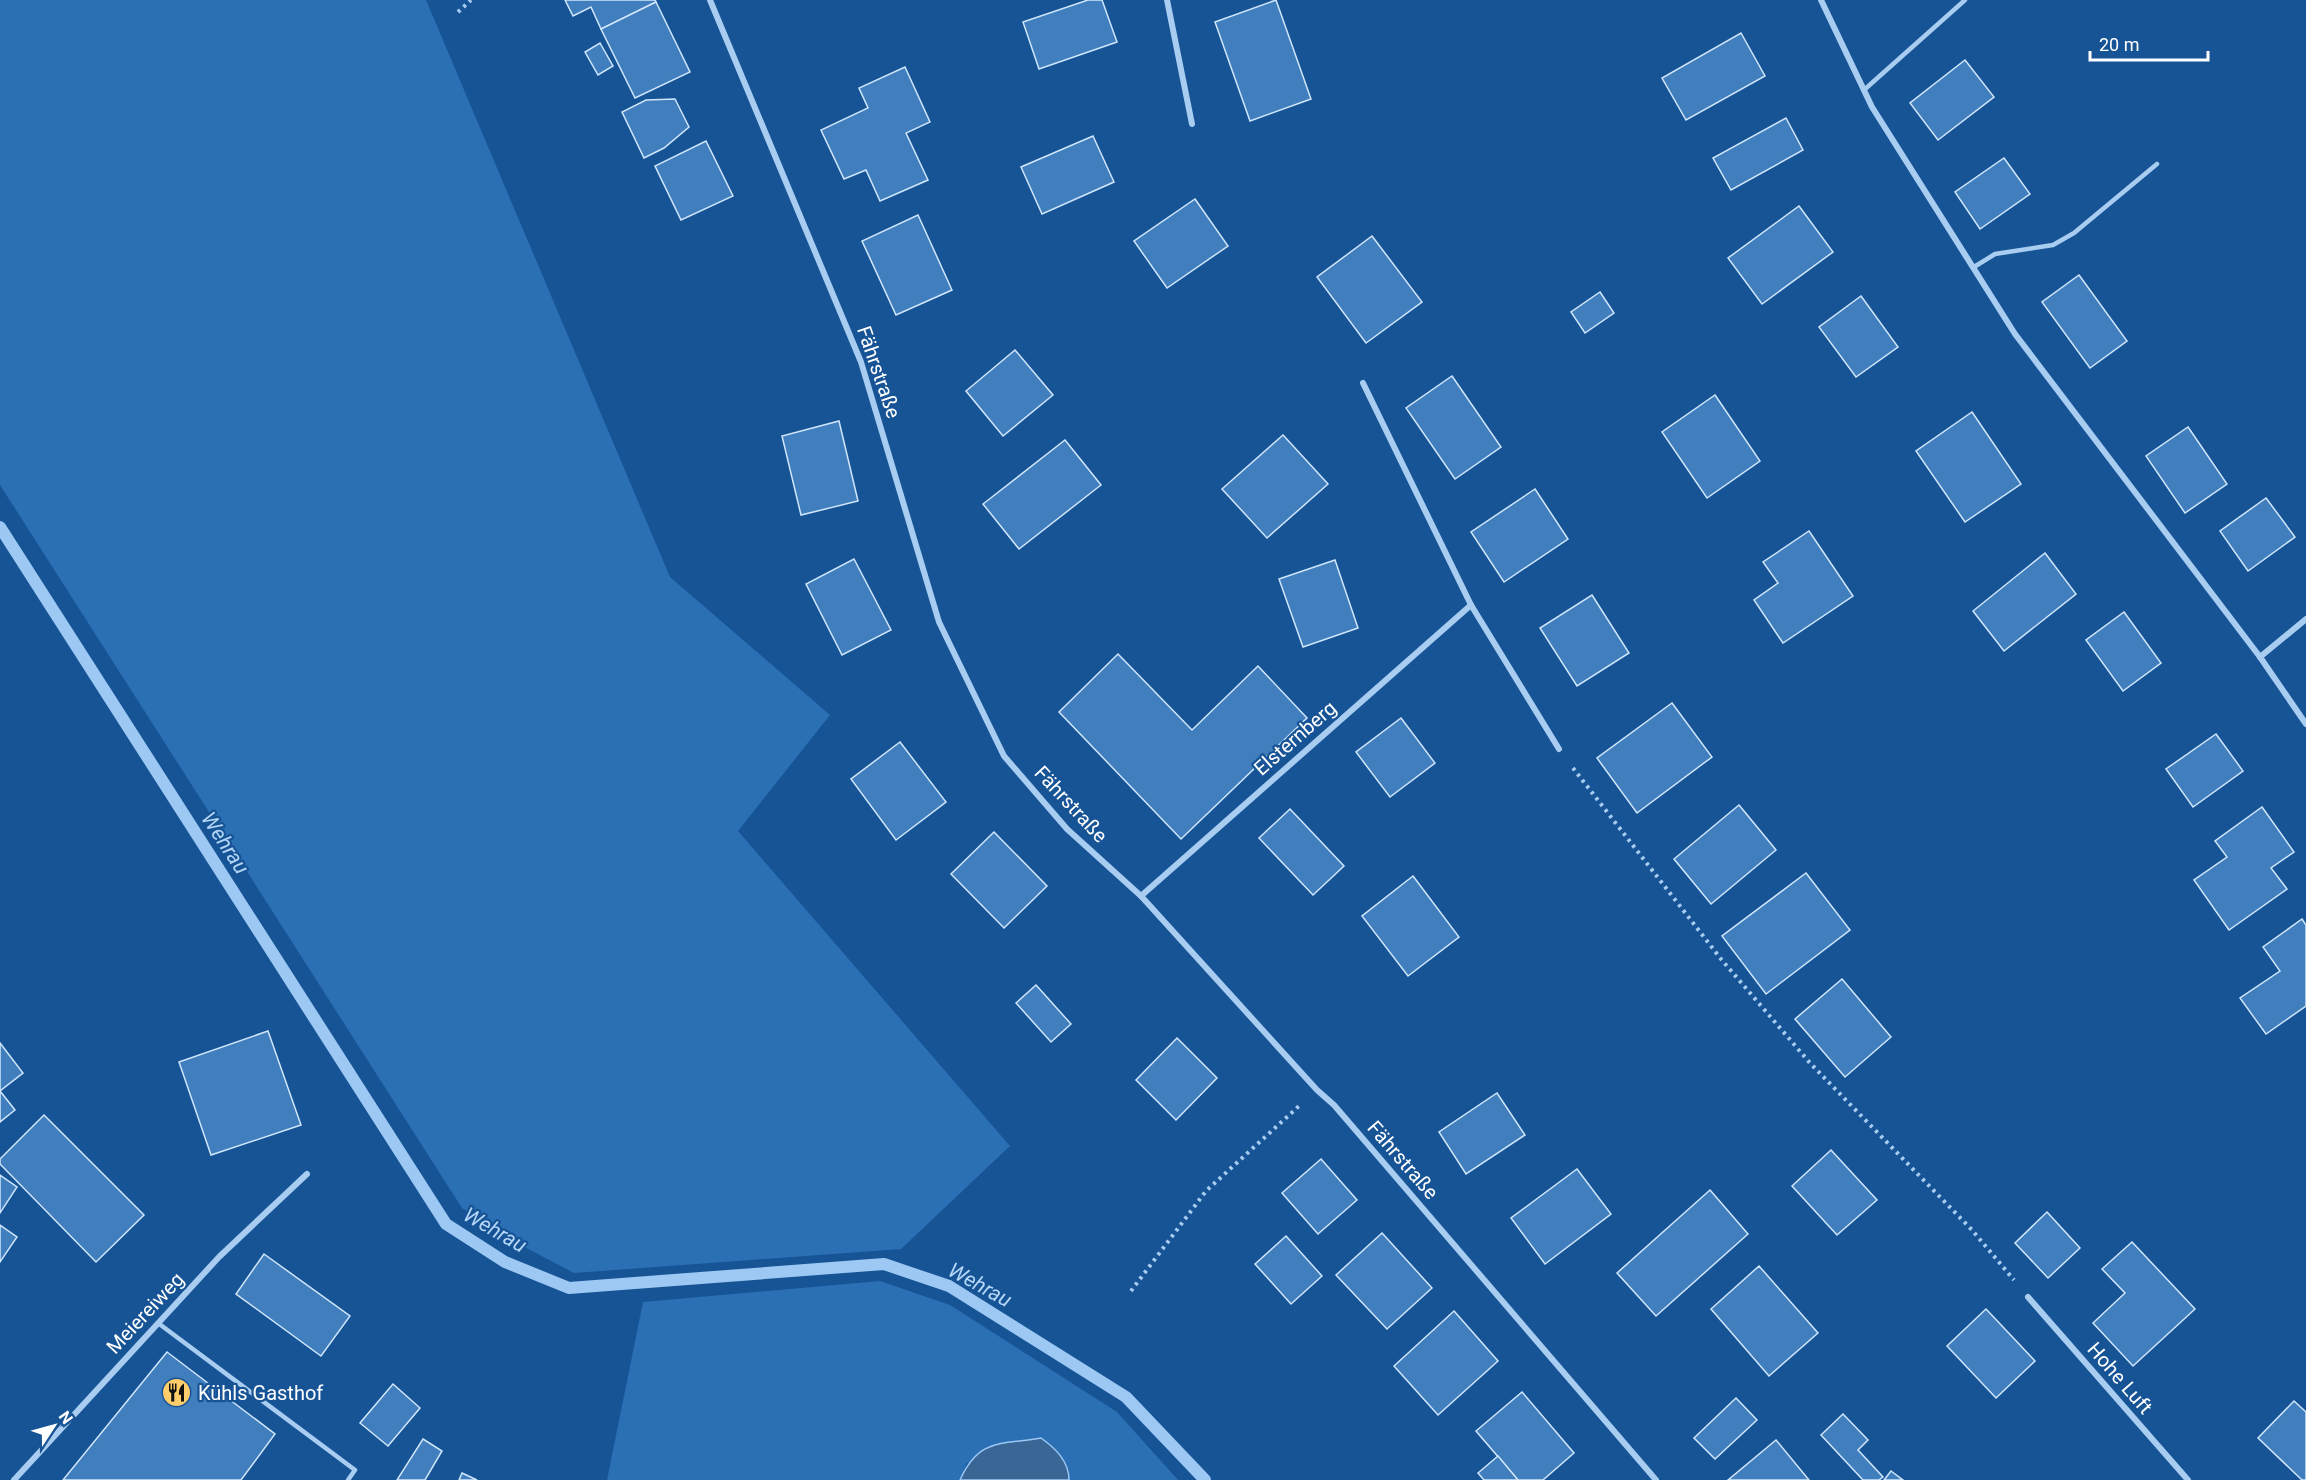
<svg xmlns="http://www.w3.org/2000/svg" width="2306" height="1480" font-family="Roboto,sans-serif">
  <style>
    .green { fill: #2b6fb4 }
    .water { fill: #3a6696; stroke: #9cc8f3; stroke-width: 1.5 }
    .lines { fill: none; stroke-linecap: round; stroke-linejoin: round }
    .stream { stroke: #9cc8f3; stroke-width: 12 }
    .building { fill: #407ebd; stroke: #d0e6fc; stroke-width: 1.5 }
    .path { stroke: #a9cdf1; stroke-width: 4; stroke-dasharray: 3 4.5; stroke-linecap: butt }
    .service { stroke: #a9cdf1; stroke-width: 4.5 }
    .minor { stroke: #a9cdf1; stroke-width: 6 }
    .labels { text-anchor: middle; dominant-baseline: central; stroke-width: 4.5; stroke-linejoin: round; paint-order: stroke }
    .street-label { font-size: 20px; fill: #fff; stroke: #175496 }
    .poi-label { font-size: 20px; fill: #fff; stroke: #175496; text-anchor: start }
    .water-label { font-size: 21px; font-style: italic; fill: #b5d7f8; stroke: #175496 }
  </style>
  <rect width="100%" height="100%" fill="#175496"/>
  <!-- green -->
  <g class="green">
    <path d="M0 0H426L670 577 830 715 738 831 1010 1146 901 1249 574 1273 515 1242 462 1208 0 485Z"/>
    <path d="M880 1281 950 1305 1117 1412 1178 1480H1069V1474L967 1463 960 1480H607L643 1302Z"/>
  </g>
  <!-- water -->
  <path class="water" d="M1041 1438C1055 1448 1069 1461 1069 1480H960C979 1438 1000 1445 1041 1438Z"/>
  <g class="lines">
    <!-- stream -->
    <path class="stream" d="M0 527 446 1224 505 1262 569 1288 884 1264 949 1286 1126 1397 1205 1480"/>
  </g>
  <!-- building -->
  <g class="building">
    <path d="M565 0H655L656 2 601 29 591 7 573 16Z"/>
    <path d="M1088 0H1102L1117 42 1039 69 1023 22Z"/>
    <path d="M1276 0 1311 99 1250 121 1215 22Z"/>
    <path d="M656 2 690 72 635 98 601 29Z"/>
    <path d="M1741 33 1765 76 1686 120 1662 78Z"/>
    <path d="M600 43 613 66 598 75 585 52Z"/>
    <path d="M1965 60 1994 97 1938 140 1910 103Z"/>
    <path d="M905 67 930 122 906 133 928 180 880 201 866 170 844 179 821 130 868 108 859 88Z"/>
    <path d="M675 99 689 127 664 148 644 158 622 112 646 100Z"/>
    <path d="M1786 118 1803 150 1731 190 1713 158Z"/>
    <path d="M1093 136 1114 182 1042 214 1021 167Z"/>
    <path d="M706 141 733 196 681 220 655 166Z"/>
    <path d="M2004 158 2030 194 1980 229 1955 192Z"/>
    <path d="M1195 199 1228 246 1167 288 1134 241Z"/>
    <path d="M1799 206 1833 252 1762 304 1728 258Z"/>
    <path d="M918 215 952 290 896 315 862 241Z"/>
    <path d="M1372 236 1422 302 1366 343 1317 277Z"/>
    <path d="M2079 275 2127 341 2090 368 2042 302Z"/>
    <path d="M1600 292 1614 313 1585 333 1571 312Z"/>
    <path d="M1861 296 1898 347 1856 377 1819 327Z"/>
    <path d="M1015 350 1053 395 1003 436 966 391Z"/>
    <path d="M1452 376 1501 447 1455 479 1406 408Z"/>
    <path d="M1715 395 1760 461 1707 498 1662 432Z"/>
    <path d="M1972 412 2021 484 1965 522 1916 451Z"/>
    <path d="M839 421 858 501 801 515 782 436Z"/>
    <path d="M2188 427 2227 484 2185 513 2146 456Z"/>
    <path d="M1283 435 1328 484 1267 538 1222 489Z"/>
    <path d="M1065 440 1101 485 1019 549 983 504Z"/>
    <path d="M1535 489 1568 539 1504 582 1471 532Z"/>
    <path d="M2266 498 2295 537 2248 571 2220 531Z"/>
    <path d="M1809 531 1853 596 1783 643 1754 600 1778 583 1763 562Z"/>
    <path d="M2045 553 2076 594 2004 651 1973 611Z"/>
    <path d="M854 559 891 630 842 655 806 584Z"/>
    <path d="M1335 560 1358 628 1303 647 1279 579Z"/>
    <path d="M1592 595 1629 653 1577 686 1540 628Z"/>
    <path d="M2124 612 2161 663 2123 691 2086 640Z"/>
    <path d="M1118 654 1192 730 1258 666 1307 718 1181 839 1059 712Z"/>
    <path d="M1672 703 1712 757 1637 813 1597 758Z"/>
    <path d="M1401 718 1435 763 1390 797 1356 752Z"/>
    <path d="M2216 734 2243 771 2193 807 2166 769Z"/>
    <path d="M900 742 946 802 896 840 851 779Z"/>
    <path d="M1739 805 1776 850 1711 904 1674 859Z"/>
    <path d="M2262 807 2294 852 2271 868 2287 889 2229 930 2194 880 2227 857 2215 841Z"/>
    <path d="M1290 809 1344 866 1313 895 1259 838Z"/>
    <path d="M994 832 1047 886 1004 928 951 874Z"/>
    <path d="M1806 873 1850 930 1766 994 1722 936Z"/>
    <path d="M1413 876 1459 937 1408 976 1362 916Z"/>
    <path d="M2302 919 2306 925V1006L2266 1034 2240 998 2280 971 2263 947Z"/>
    <path d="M1842 979 1891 1037 1845 1077 1795 1019Z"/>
    <path d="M1036 985 1071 1024 1051 1042 1016 1003Z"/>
    <path d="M268 1031 301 1125 211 1155 179 1062Z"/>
    <path d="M1177 1038 1217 1078 1176 1120 1136 1080Z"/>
    <path d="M0 1043 23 1073 0 1091 15 1110 0 1122Z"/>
    <path d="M1497 1093 1525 1135 1466 1174 1439 1132Z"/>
    <path d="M44 1115 144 1215 96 1262 0 1164V1159Z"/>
    <path d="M1831 1150 1877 1200 1837 1235 1792 1186Z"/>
    <path d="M1321 1159 1357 1200 1318 1234 1282 1193Z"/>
    <path d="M1577 1169 1611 1214 1545 1264 1511 1218Z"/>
    <path d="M0 1175 17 1187 0 1213Z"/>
    <path d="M1710 1190 1748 1234 1656 1316 1617 1273Z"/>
    <path d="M2047 1212 2080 1248 2048 1278 2015 1243Z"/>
    <path d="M0 1225 17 1237 0 1262Z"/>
    <path d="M1382 1233 1432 1288 1387 1329 1336 1275Z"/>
    <path d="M1286 1236 1322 1276 1291 1304 1255 1264Z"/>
    <path d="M2132 1242 2195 1309 2133 1366 2093 1323 2125 1293 2102 1269Z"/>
    <path d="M264 1254 350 1316 321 1356 236 1294Z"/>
    <path d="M1759 1266 1818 1333 1769 1376 1711 1309Z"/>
    <path d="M1986 1309 2035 1361 1996 1398 1947 1346Z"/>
    <path d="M1454 1311 1498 1361 1438 1415 1394 1366Z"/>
    <path d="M167 1352 275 1434 241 1480H63Z"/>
    <path d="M393 1384 420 1408 388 1446 360 1423Z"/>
    <path d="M1522 1392 1574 1453 1543 1480H1518L1476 1431Z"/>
    <path d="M1736 1398 1757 1420 1715 1459 1694 1438Z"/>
    <path d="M2294 1401 2306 1412V1480H2302L2258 1438Z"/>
    <path d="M1843 1414 1868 1440 1858 1450 1883 1477 1879 1480H1863L1821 1435Z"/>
    <path d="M423 1439 442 1451 425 1480H397Z"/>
    <path d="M1776 1440 1809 1480H1728Z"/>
    <path d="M1498 1456 1518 1480H1484L1478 1473Z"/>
    <path d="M1891 1471 1903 1480H1884Z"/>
    <path d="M462 1473 477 1480H459Z"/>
  </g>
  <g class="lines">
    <!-- path -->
    <g class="path">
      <path d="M458 12 471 0"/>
      <path d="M1573 768 1721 959 1810 1063 1972 1230 2014 1280"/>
      <path d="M1131 1291 1206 1191 1299 1106"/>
    </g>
    <!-- service -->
    <g class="service">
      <path d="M1864 90 1965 0"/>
      <path d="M1974 267 1995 254 2053 245 2074 233 2157 164"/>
      <path d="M158 1323 355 1470 348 1480"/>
    </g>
    <!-- minor -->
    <g class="minor">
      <path d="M710 0 861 362 939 622 1004 756 1067 829 1141 896 1317 1090 1334 1105 1656 1480"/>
      <path d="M1167 0 1192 124"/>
      <path d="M1821 0 1872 107 2015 334 2260 657 2306 724"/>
      <path d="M1363 383 1471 605"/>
      <path d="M2260 657 2306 619"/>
      <path d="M1141 896 1471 605 1559 749"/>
      <path d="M2028 1297 2188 1480"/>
      <path d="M14 1480 219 1257 307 1174"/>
    </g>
  </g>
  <!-- icons -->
  <defs>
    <symbol id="restaurant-disc" viewBox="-11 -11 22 22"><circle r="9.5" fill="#ffcd69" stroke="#175496"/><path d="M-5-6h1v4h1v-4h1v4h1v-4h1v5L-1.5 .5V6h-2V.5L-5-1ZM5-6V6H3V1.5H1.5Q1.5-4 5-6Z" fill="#111"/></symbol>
  </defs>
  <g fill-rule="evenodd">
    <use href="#restaurant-disc" x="160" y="1376" width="33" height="33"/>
  </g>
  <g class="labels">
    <!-- street labels -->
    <g class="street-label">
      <text transform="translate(879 372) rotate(71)">Fährstraße</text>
      <text transform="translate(1295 738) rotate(-41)">Elsternberg</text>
      <text transform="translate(1071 804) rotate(47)">Fährstraße</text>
      <text transform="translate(1403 1160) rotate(49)">Fährstraße</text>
      <text transform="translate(145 1313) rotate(-47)">Meiereiweg</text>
      <text transform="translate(2120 1378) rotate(49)">Hohe Luft</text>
    </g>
    <!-- poi labels -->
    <g class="poi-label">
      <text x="198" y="1393">Kühls Gasthof</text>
    </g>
    <!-- water labels -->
    <g class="water-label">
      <text transform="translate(225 843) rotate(57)">Wehrau</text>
      <text transform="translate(495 1230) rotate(30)">Wehrau</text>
      <text transform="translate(980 1285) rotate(29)">Wehrau</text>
    </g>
  </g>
  <!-- north arrow -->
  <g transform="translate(54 1426) rotate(54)" stroke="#175496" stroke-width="4.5" paint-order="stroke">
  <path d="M0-4.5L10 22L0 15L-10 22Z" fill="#ffffff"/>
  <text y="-9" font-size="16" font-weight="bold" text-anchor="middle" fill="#ffffff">N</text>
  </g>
  <!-- scale -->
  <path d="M2090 51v9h118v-9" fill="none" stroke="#ffffff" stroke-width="3"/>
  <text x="2099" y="51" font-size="18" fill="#ffffff" stroke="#175496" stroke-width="4.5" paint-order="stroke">20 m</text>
</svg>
